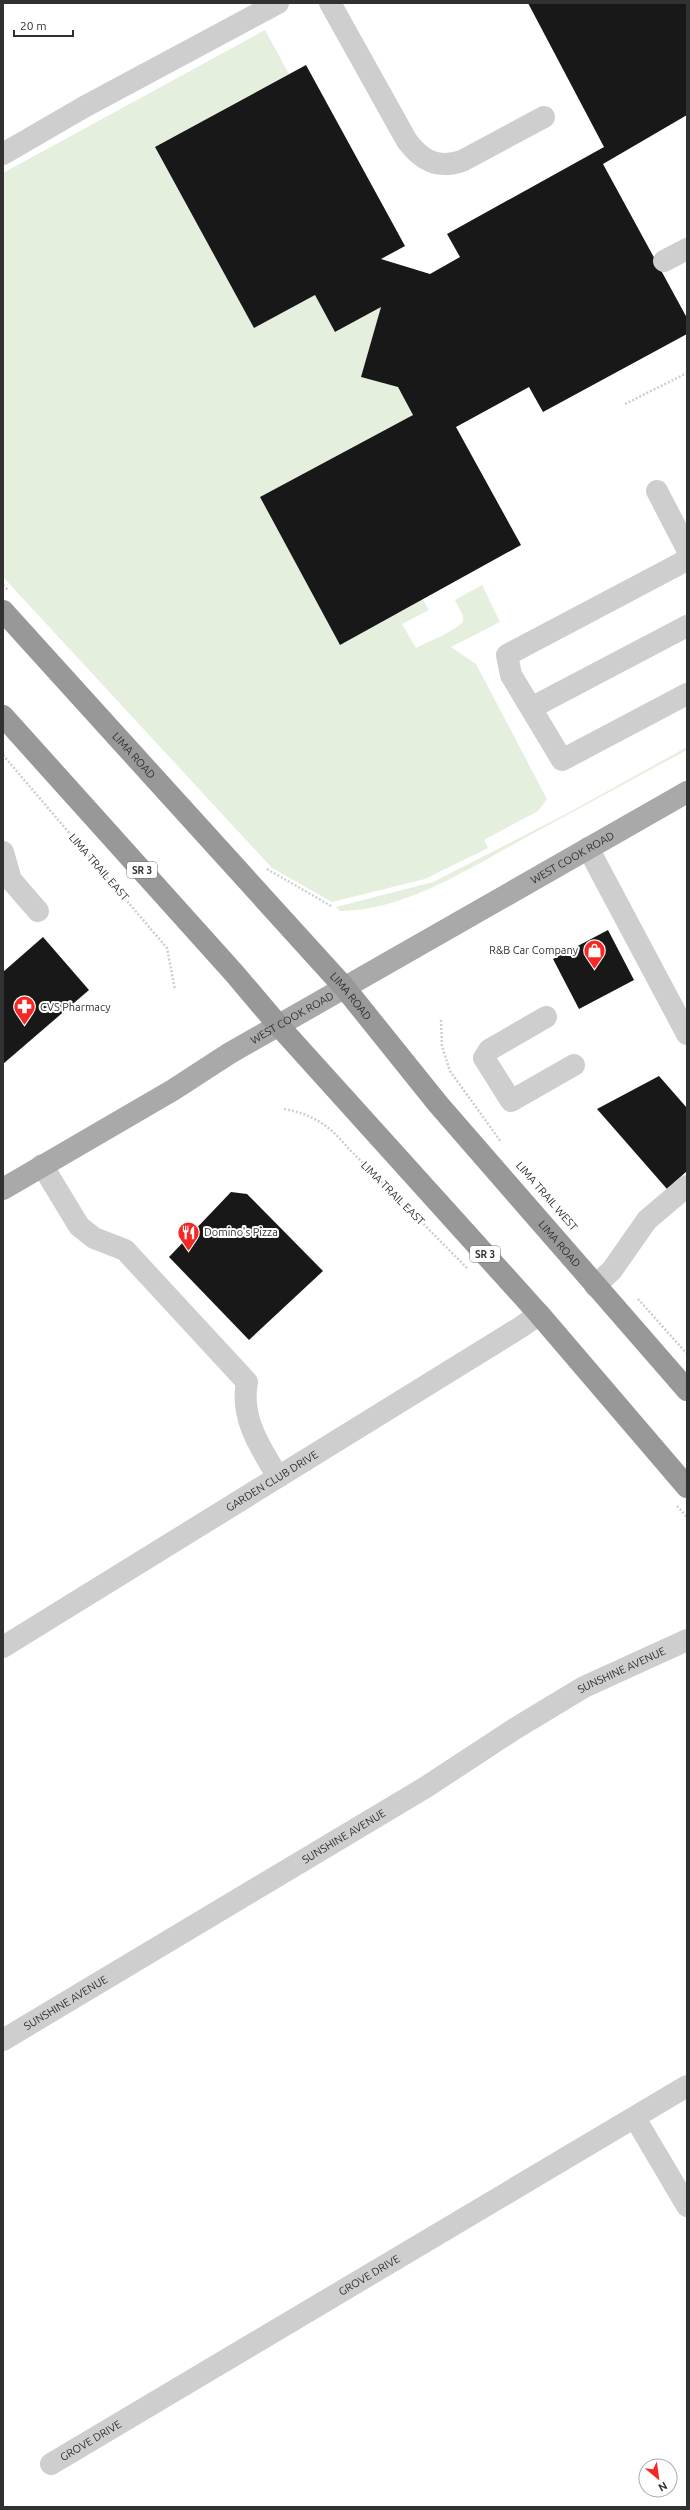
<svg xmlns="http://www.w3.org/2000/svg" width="690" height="2510" font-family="Ubuntu,sans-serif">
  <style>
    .green { fill: #e5efdd }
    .building { fill: #181818 }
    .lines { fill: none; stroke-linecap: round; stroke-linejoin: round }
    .path { stroke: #cecece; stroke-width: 2.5; stroke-dasharray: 2 2; stroke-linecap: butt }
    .minor { stroke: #cecece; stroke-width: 22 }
    .major { stroke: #a9a9a9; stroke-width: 22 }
    .highway { stroke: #989898; stroke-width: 22 }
    .labels { text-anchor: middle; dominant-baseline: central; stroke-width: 4; stroke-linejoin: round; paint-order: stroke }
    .shield { fill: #fff; stroke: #6f6f6f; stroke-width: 1 }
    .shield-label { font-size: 10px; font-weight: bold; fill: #313131 }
    .street-label { font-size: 11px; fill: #313131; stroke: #fff }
    .poi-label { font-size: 11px; fill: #313131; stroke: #fff; text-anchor: start }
  </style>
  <rect width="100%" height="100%" fill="#fff"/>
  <!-- green -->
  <g class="green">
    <path d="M265 30 289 74 155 148 254 328 315 295 336 332 381 307 361 377 398 387 413 415 260 497 340 645 422 598 429 610 402 624 416 648C431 640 452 633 463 622V616L455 600 482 585 500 622 451 647 476 664 547 799 538 811 484 840 488 848 425 879 332 902 272 868 3 577V173Z"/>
    <path d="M687 747V750C635 778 584 806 532 834 475 865 406 911 340 911L336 907 433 882 568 813Z"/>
  </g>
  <!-- building -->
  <g class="building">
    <path d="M528 3H687V115L603 164 687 318V334L543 412 529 387 456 427 521 545 340 645 260 497 413 415 398 387 361 377 381 307 335 332 315 295 254 328 155 147 306 65 405 246 381 259 430 274 460 257 447 234 604 147Z"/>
    <path d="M608 930 634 980 579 1009 553 959Z"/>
    <path d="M43 937 89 990 3 1064V972Z"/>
    <path d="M659 1076 687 1108V1171L667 1189 597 1109Z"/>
    <path d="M231 1192 247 1194 323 1271 249 1340 169 1257Z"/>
  </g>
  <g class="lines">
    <!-- path -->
    <g class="path">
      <path d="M625 404 687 373"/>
      <path d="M3 585 8 590"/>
      <path d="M3 755 167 948 175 990"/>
      <path d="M267 869 331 906"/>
      <path d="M441 1020 442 1046 450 1071 501 1142"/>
      <path d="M284 1109C313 1114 330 1126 348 1148L467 1268"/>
      <path d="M638 1299 687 1354"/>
      <path d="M677 1506 687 1517"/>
    </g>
    <!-- minor -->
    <g class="minor">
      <path d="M330 3 407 141C422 161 438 169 462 161L544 117"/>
      <path d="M3 154 84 107 278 3"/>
      <path d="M664 261 687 249"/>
      <path d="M657 491 687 549"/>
      <path d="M687 560 507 655 511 675 562 760 687 694"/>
      <path d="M531 708 687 626"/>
      <path d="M588 848 687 1034"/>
      <path d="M3 852 11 880 38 911"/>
      <path d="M546 1017 489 1050 484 1058 511 1101 574 1065"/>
      <path d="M42 1165 79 1226 94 1238 125 1250 247 1382C240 1418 260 1447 278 1477"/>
      <path d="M595 1286 612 1270 647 1220 687 1186"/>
      <path id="s1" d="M3 1647 521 1327 539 1314"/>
      <path id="s2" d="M3 2040 426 1787 516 1728 584 1687 687 1640"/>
      <path d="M635 2118 687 2206"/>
      <path id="s3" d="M51 2464 687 2086"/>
    </g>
    <!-- major -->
    <path class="major" id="s4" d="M3 1189 173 1090 230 1053 687 792"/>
    <!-- highway -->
    <g class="highway">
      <path id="s5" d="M3 611 344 987 438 1104 687 1390"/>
      <path d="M3 716 234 973 279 1026 539 1314 687 1487"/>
    </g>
  </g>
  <!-- icons -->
  <defs>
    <symbol id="shop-pin" viewBox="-11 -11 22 30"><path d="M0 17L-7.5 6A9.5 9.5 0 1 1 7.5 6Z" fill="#f72723" stroke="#fff"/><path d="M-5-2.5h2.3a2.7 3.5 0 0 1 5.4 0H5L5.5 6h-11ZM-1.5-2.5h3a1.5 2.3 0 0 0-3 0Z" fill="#fff"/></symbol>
    <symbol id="pharmacy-pin" viewBox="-11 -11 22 30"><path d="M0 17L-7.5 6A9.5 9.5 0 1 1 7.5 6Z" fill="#f72723" stroke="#fff"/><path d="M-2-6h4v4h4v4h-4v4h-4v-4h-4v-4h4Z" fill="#fff"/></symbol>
    <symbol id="restaurant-pin" viewBox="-11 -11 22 30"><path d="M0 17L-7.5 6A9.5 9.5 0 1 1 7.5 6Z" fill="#f72723" stroke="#fff"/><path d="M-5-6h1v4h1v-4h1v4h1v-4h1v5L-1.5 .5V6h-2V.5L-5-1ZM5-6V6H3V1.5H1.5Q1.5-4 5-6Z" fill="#fff"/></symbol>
  </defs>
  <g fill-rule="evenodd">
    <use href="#shop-pin" x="582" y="938" width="25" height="34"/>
    <use href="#pharmacy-pin" x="12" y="994" width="25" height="34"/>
    <use href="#restaurant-pin" x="176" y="1220" width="25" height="34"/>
  </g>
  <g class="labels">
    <!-- shield labels -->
    <g class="shield">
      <rect x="127" y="862" width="30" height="16" rx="3"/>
      <rect x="470" y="1246" width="30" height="16" rx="3"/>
    </g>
    <g class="shield-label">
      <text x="142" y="870">SR 3</text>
      <text x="485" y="1254">SR 3</text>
    </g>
    <!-- street labels -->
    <g class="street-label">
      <text stroke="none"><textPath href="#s5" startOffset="195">LIMA ROAD</textPath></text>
      <text stroke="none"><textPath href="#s4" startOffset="659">WEST COOK ROAD</textPath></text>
      <text transform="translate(99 867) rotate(49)">LIMA TRAIL EAST</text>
      <text stroke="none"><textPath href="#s5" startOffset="519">LIMA ROAD</textPath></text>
      <text stroke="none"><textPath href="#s4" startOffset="336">WEST COOK ROAD</textPath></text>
      <text transform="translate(393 1193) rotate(45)">LIMA TRAIL EAST</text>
      <text transform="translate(547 1196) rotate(49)">LIMA TRAIL WEST</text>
      <text stroke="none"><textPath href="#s5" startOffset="843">LIMA ROAD</textPath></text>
      <text stroke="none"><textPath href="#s1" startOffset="316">GARDEN CLUB DRIVE</textPath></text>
      <text stroke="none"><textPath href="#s2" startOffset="721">SUNSHINE AVENUE</textPath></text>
      <text stroke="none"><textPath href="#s2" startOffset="397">SUNSHINE AVENUE</textPath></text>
      <text stroke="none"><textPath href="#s2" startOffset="73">SUNSHINE AVENUE</textPath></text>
      <text stroke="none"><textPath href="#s3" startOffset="370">GROVE DRIVE</textPath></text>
      <text stroke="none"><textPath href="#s3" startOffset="46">GROVE DRIVE</textPath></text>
    </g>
    <!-- poi labels -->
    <g class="poi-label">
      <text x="578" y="950" text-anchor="end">R&amp;B Car Company</text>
      <text x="40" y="1007">CVS Pharmacy</text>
      <text x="204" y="1232">Domino's Pizza</text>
    </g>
  </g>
  <!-- border -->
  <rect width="690" height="2510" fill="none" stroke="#313131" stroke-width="8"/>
  <!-- north arrow -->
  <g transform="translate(658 2478) rotate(151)"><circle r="19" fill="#ffffff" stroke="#adadad"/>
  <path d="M0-3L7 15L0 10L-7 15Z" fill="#f72723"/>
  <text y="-6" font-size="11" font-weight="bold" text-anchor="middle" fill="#313131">N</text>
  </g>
  <!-- scale -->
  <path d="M14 30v6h59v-6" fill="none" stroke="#313131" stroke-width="2"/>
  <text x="20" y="30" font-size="12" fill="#313131" stroke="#ffffff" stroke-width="3" paint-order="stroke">20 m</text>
</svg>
